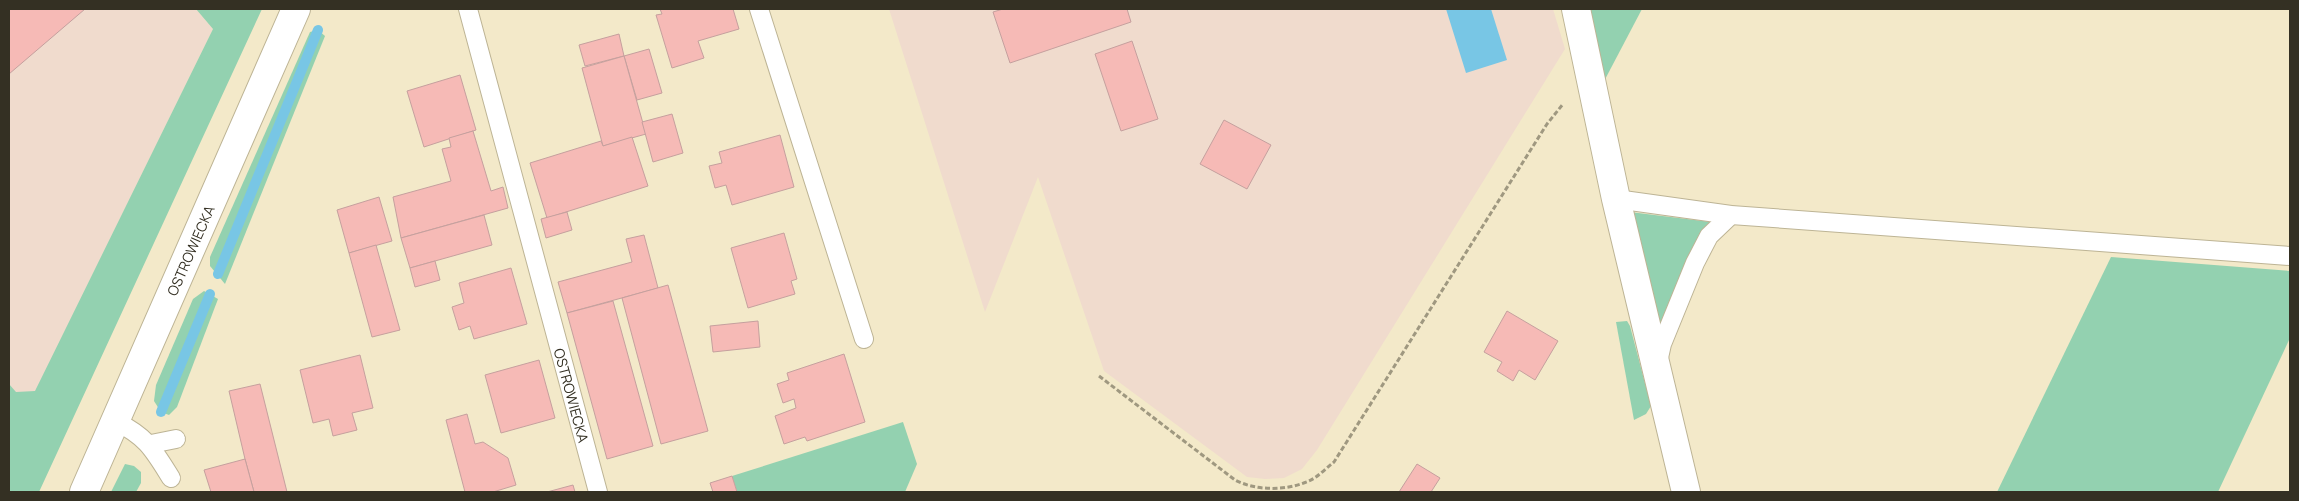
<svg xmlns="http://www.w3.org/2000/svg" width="2299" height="501" font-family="Manrope,sans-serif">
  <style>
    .industrial { fill: #f0dbcd }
    .green { fill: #93d1b0 }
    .water { fill: #78c6e5 }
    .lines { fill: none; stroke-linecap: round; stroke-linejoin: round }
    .stream { stroke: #78c6e5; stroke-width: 10 }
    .building { fill: #f6bab6; stroke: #c5a09e }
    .service-casing { stroke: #bdb495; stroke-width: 20 }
    .minor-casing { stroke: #bdb495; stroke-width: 30 }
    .tertiary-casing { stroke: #bdb495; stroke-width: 30 }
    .path { stroke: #9f9880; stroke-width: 3; stroke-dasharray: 5 2.5; stroke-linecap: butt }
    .service { stroke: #fff; stroke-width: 18 }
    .minor { stroke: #fff; stroke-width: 28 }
    .tertiary { stroke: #fff; stroke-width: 28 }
    .labels { text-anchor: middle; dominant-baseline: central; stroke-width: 5; stroke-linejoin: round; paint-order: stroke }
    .street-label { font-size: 14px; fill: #343023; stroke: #fef7dc }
  </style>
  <rect width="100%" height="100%" fill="#f3e9c9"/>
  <!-- industrial -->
  <g class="industrial">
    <path d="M9 9H196L213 29 35 392 16 393 9 384Z"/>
    <path d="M889 9H1553L1565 49 1317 450 1302 469 1284 478 1265 479 1247 477 1104 371 1038 177 985 312Z"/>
  </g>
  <!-- green -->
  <g class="green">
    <path d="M196 9H262L39 492H9V384L16 392 35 391 213 29Z"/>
    <path d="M1585 9H1642L1601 87Z"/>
    <path d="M318 30 325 36 225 284 210 266V257L310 32Z"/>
    <path d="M1630 212 1711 222 1694 251 1657 333Z"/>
    <path d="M2111 257 2290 271V338L2218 492H1997Z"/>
    <path d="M204 291 218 299 177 407 169 415 161 412 154 401 156 385 193 299Z"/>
    <path d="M1627 321 1630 326 1651 406 1646 414 1634 420 1616 322Z"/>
    <path d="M903 422 917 464 905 492H737L732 476Z"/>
    <path d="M125 464 134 466 141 472V483L136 492H111Z"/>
  </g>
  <!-- water -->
  <path class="water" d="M1446 9H1491L1507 60 1466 73Z"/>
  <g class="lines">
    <!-- stream -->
    <g class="stream">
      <path d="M218 274 318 30"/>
      <path d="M161 412 210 294"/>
    </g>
  </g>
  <!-- building -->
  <g class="building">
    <path d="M9 9H85L9 74Z"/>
    <path d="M660 9H733L739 29 698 41 704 58 672 68 656 15 662 14Z"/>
    <path d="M1003 9H1127L1131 22 1010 63 993 12Z"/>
    <path d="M619 34 624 56 585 66 579 45Z"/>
    <path d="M1132 41 1158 119 1121 131 1095 54Z"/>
    <path d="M649 49 662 93 637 100 624 56Z"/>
    <path d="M624 56 646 134 603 146 582 68Z"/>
    <path d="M460 75 476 130 424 147 407 91Z"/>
    <path d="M672 114 683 153 653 162 642 122Z"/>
    <path d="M1224 120 1271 145 1247 189 1200 164Z"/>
    <path d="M473 131 491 191 503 187 508 208 401 238 393 197 451 181 442 149 451 147 449 138Z"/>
    <path d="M780 135 794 187 732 205 726 185 715 188 709 166 722 163 719 152Z"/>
    <path d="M632 137 648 186 547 218 530 163 601 141 603 146Z"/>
    <path d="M379 197 392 241 349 253 337 210Z"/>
    <path d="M567 212 572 230 546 238 541 219Z"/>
    <path d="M484 215 492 245 410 268 401 238Z"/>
    <path d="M784 233 797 279 791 281 795 294 748 308 731 248Z"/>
    <path d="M644 235 658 288 567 313 558 282 632 262 626 239Z"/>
    <path d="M376 245 400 330 372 337 349 253Z"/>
    <path d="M435 261 440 280 415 287 410 268Z"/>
    <path d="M511 268 527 324 474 339 470 326 459 330 452 307 464 303 459 283Z"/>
    <path d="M668 285 708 431 661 444 622 298Z"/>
    <path d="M613 301 653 446 607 459 567 313Z"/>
    <path d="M1507 311 1558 341 1535 380 1519 370 1513 381 1497 371 1502 362 1484 352Z"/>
    <path d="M758 321 760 347 713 352 710 326Z"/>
    <path d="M844 354 865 422 807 441 805 437 784 444 775 416 796 408 794 399 783 403 777 384 789 380 787 373Z"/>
    <path d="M360 355 373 408 352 413 357 430 333 436 329 419 313 423 300 370Z"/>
    <path d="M539 360 555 418 501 433 485 375Z"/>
    <path d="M260 384 287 492H254L245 459 229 391Z"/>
    <path d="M467 414 475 444 483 442 508 458 516 485 493 492H465L446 420Z"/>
    <path d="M245 459 254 492H211L204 470Z"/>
    <path d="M1417 464 1440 478 1431 492H1399Z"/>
    <path d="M732 476 737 492H713L710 483Z"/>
    <path d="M573 485 575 492H547Z"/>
  </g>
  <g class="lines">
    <defs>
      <g id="service">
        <path id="s1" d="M468 9 598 492"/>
        <path d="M759 9 864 339"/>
        <path d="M1616 199 1731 215 2290 256"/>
        <path d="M1658 362 1662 344 1695 263 1709 236 1731 215"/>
        <path d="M115 421C147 437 153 449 171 478"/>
        <path d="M151 444 176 439"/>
      </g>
      <path id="minor" d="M1576 9 1616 199 1686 492"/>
      <g id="tertiary">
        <path id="s2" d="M84 492 296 9"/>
      </g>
    </defs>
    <!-- service casing -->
    <use href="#service" class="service-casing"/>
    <!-- minor casing -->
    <use href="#minor" class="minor-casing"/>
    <!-- tertiary casing -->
    <use href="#tertiary" class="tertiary-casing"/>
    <!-- path -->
    <path class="path" d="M1099 376 1235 480C1256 491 1286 491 1309 481 1318 477 1326 468 1334 462L1547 124 1563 104"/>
    <!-- service -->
    <use href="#service" class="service"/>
    <!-- minor -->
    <use href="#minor" class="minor"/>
    <!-- tertiary -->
    <use href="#tertiary" class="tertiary"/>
  </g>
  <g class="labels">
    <!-- street labels -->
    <g class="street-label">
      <text stroke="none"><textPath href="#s2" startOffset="264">OSTROWIECKA</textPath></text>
      <text stroke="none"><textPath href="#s1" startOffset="400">OSTROWIECKA</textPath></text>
    </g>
  </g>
  <!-- border -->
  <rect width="2299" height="501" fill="none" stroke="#343023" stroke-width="20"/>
</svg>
